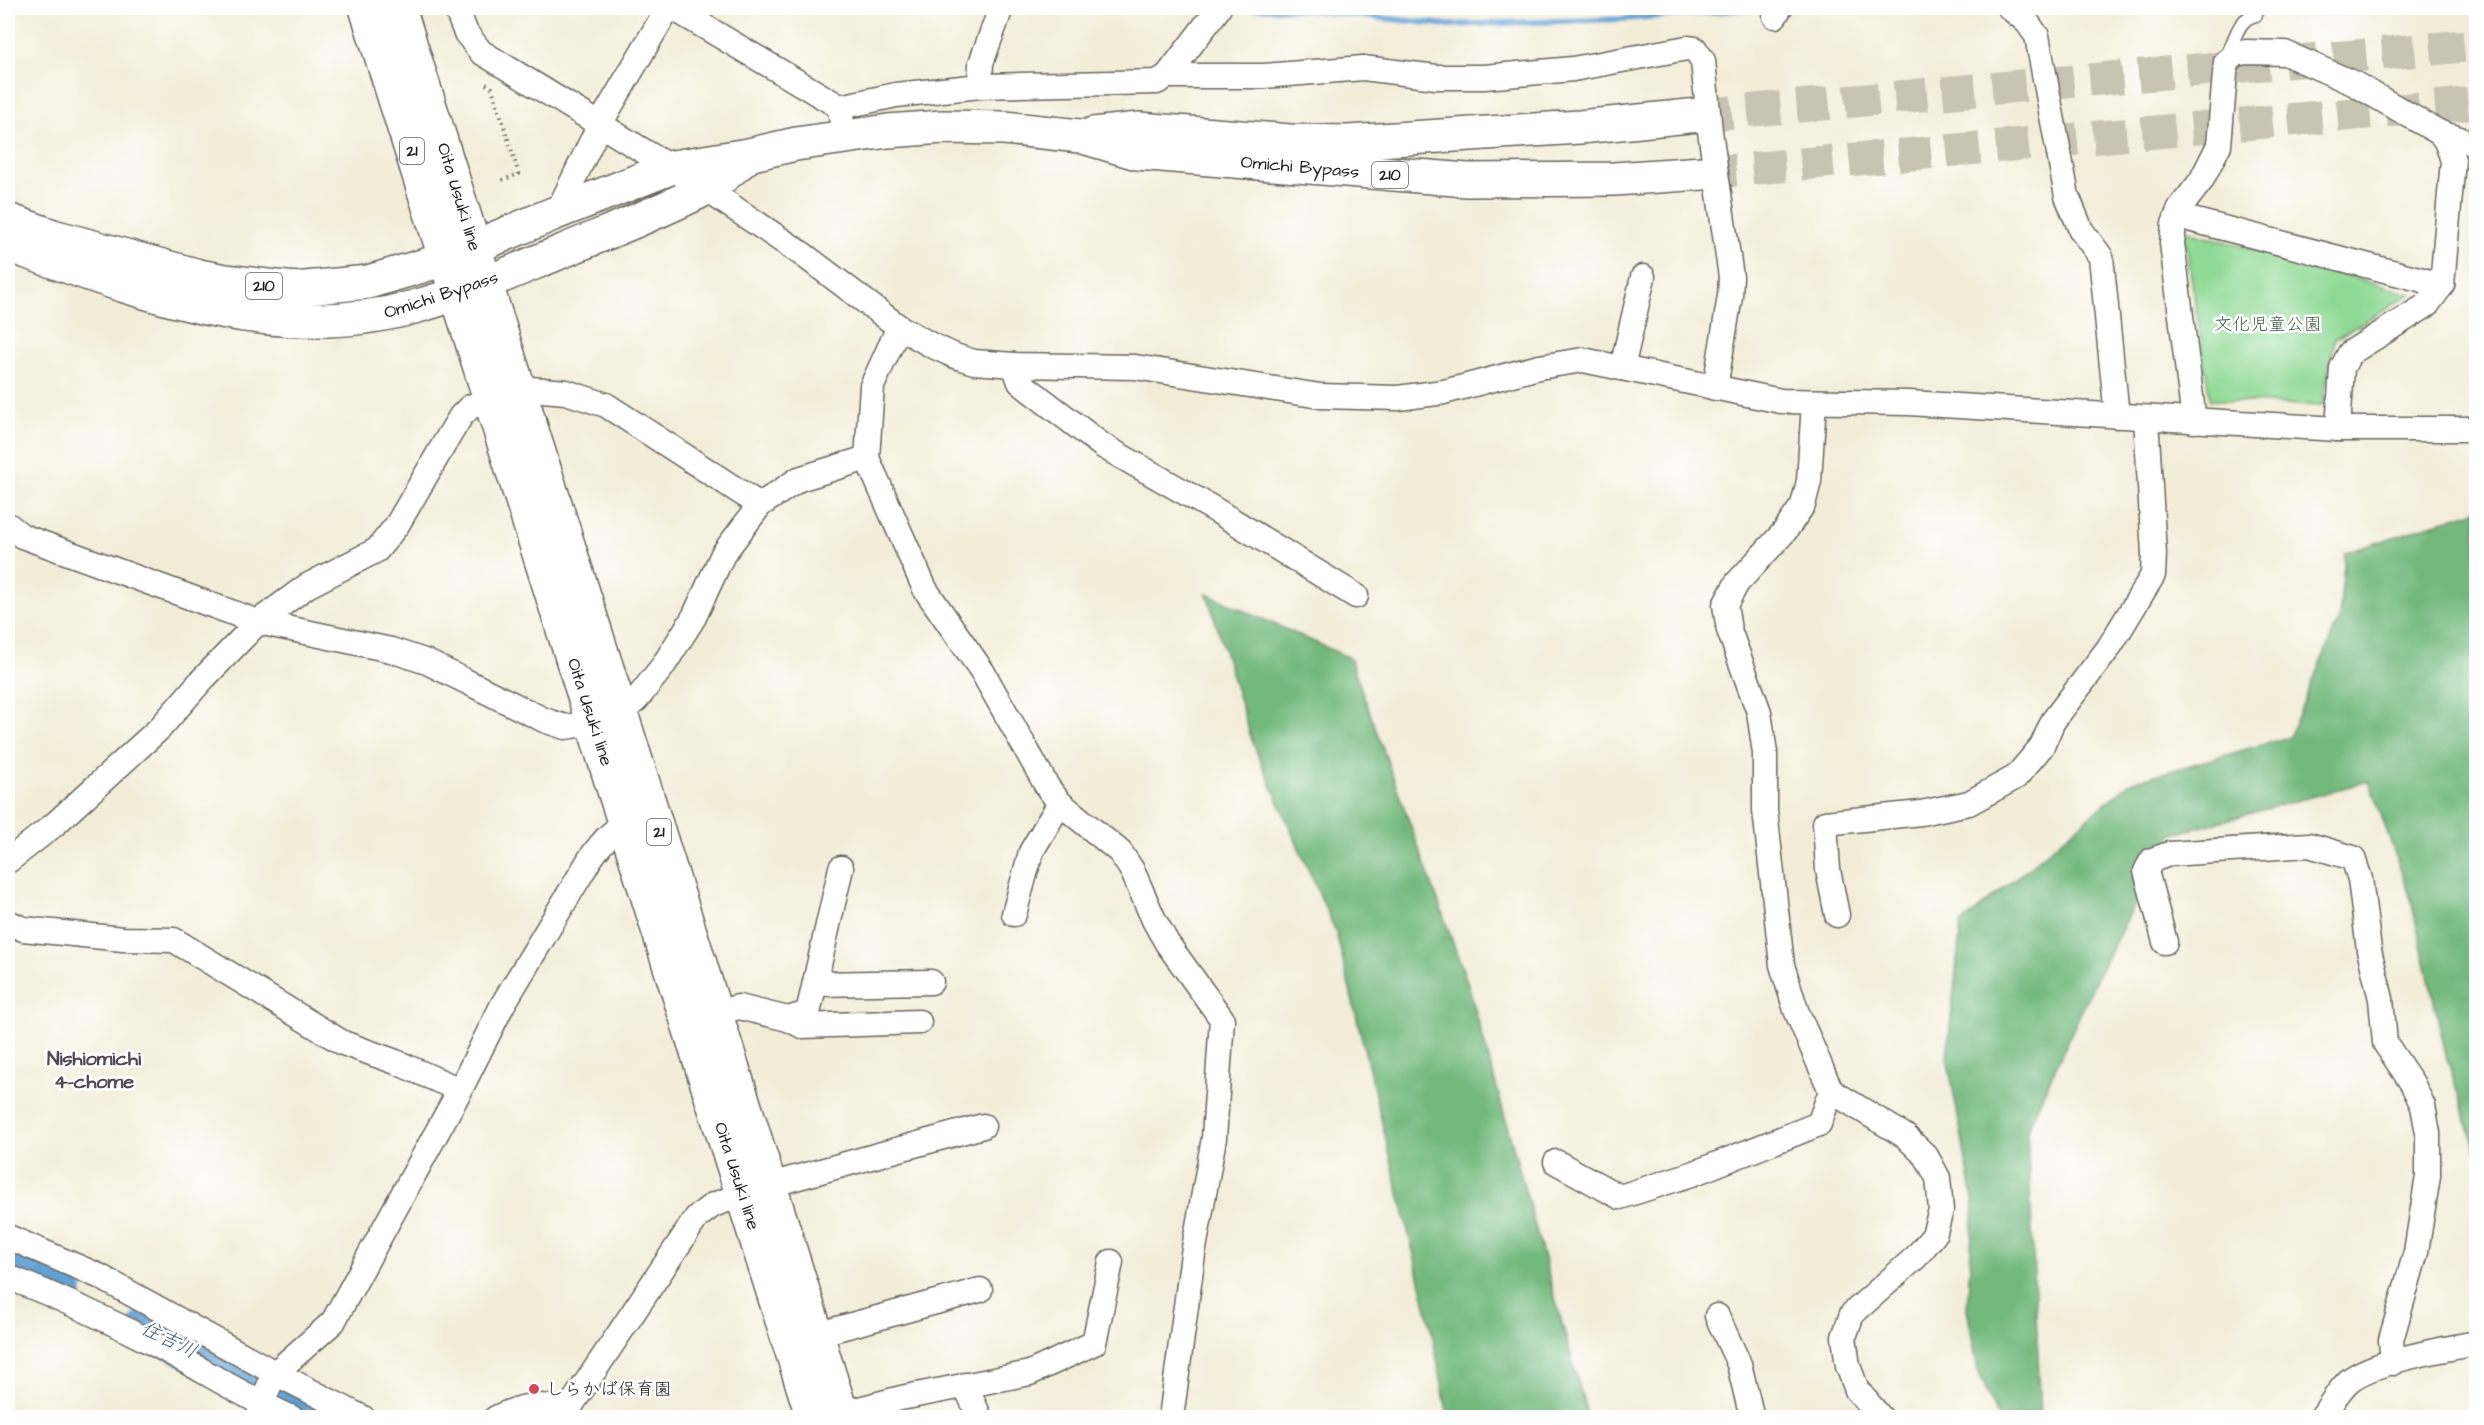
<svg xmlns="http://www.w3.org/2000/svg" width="2484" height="1425" font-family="'Architects Daughter','Klee One',sans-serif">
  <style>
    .green { fill: #8fd994; stroke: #567a58; stroke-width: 1.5 }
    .forest { fill: #73b97e; stroke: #486a4d; stroke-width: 1.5 }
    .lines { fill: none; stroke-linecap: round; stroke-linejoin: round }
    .stream { stroke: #62a0d3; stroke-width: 6 }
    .river { stroke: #62a0d3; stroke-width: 38 }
    .highway-tunnel { stroke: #c8c3b2; stroke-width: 33; stroke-dasharray: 33 16; stroke-linecap: butt }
    .lane-casing { stroke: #67655e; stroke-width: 15 }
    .street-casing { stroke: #67655e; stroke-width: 27 }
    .primary-casing { stroke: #67655e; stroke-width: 36 }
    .highway-casing { stroke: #67655e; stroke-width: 36 }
    .path { stroke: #67655e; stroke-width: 4; stroke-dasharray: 1.5 4.5; stroke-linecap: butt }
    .lane { stroke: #fff; stroke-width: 12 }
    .street { stroke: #fff; stroke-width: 24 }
    .primary { stroke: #fff; stroke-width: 33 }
    .highway { stroke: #fff; stroke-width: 33 }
    .poi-dot { fill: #d1495b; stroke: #fff; stroke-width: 2 }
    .labels { text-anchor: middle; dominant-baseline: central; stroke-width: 5; stroke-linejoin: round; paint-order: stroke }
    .shield { fill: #fff; stroke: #606060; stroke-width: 1.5 }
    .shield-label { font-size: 16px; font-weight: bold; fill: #1c1c1c }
    .street-label { font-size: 18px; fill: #1c1c1c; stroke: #fff }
    .park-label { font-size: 18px; fill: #445e46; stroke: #fff }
    .poi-label { font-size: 18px; fill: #1c1c1c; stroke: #fff; text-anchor: start }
    .neighbourhood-label { font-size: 20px; font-weight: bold; fill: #564756; stroke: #fff }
    .water-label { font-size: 20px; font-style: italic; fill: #3f5e78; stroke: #fff }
  </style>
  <rect width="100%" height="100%" fill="#fff"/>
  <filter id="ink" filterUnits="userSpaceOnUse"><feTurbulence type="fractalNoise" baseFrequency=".0167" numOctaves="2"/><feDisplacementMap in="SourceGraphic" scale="12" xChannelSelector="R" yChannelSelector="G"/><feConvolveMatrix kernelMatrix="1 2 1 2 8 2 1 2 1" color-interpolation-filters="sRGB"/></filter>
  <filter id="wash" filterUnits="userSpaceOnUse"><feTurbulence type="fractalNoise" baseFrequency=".008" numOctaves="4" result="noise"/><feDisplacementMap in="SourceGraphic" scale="24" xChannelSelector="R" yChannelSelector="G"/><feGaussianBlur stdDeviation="1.35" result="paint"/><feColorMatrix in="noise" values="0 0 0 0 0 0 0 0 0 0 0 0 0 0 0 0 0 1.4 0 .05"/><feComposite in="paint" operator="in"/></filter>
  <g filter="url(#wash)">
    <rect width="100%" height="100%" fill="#f3edd8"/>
    <!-- green -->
    <path class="green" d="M2184 230 2411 294 2335 339 2322 406 2210 400Z"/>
    <!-- forest -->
    <g class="forest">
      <path d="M2476 510V1151L2447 1059 2410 896 2369 781 2171 835 2098 975 2027 1130 2041 1417H1997L1978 1370 1967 1309 1974 1204 1947 1057 1961 924 2131 782 2289 737 2339 619 2345 553Z"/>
      <path d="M1207 594 1350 658 1468 984 1588 1417H1448L1430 1322 1336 932 1253 744Z"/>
    </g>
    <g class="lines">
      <!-- stream -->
      <path class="stream" d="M1235 8 1297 9 1448 25 1622 19 1765 8"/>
      <!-- river -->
      <g class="river">
        <path d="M8 1263 64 1290"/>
        <path d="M146 1329 331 1418"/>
      </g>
    </g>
  </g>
  <g filter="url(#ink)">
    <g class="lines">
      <!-- highway-tunnel -->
      <g class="highway-tunnel">
        <path d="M1699 115 2476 45"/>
        <path d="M1703 173 2476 103"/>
      </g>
      <defs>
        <path id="lane" d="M2230 56 2229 51C2236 36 2239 18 2256 15"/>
        <g id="street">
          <path d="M456 8 466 33 481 52 706 189 805 256 899 327 931 345 955 356 974 362 1014 365 1135 367 1320 396 1398 398 1444 392 1539 367 1583 360 1781 401 1909 403 2338 429H2476"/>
          <path d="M673 8 840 107 842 124"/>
          <path d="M2010 8 2027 22 2037 36 2067 196 2081 230 2101 257 2117 416"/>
          <path d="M1775 16 1780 8"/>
          <path d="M1167 76H1264L1363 68 1436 77H1484L1573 69 1687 48 1695 49 1703 61 1710 131 1731 277 1730 296 1715 388"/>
          <path d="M980 86 981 63 1001 8"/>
          <path d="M840 107 896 95 980 86 1157 82 1167 76 1219 8"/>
          <path d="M2440 133 2476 144"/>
          <path d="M553 214 561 205 600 124 668 8"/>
          <path d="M2177 216 2442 285"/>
          <path d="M899 327 872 386 867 458 925 589 982 671 1048 788 1060 803 1120 852 1132 870 1154 920 1167 943 1222 1019 1214 1138 1193 1254 1171 1418"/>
          <path d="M1014 365 1020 382 1027 388 1103 446 1212 508 1356 596"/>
          <path d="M1622 368 1643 277"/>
          <path d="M1814 402 1809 481 1803 505 1785 531 1737 583 1725 605 1729 630 1759 712 1765 753V810L1782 965 1796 1010 1831 1091 1905 1136 1926 1156 1938 1178 1941 1210 1934 1235 1916 1257 1852 1314 1844 1337 1848 1366 1857 1390 1881 1418"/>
          <path d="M2194 421 2172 243 2174 224 2180 208 2201 181 2219 145 2226 62 2236 54 2246 52 2285 53 2355 84 2440 133 2446 141 2453 160 2442 285 2427 305 2350 353 2342 368 2338 429"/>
          <path d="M8 525 22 536 258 622 391 650 427 662 544 720 565 727 593 723 621 713 637 699 663 666 694 617 723 554 760 505 799 479 867 458"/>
          <path d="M8 861 55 824 160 728 200 682 258 622 307 586 377 550 397 525 450 434 461 416 470 407 519 388 566 392 606 405 760 505"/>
          <path d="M1014 914 1031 852 1060 803"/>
          <path d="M1837 915 1828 870 1825 823 1921 813 1969 803 2016 777 2042 746 2053 721 2108 649 2153 575 2154 554 2146 418"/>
          <path d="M8 922 23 929 123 939 174 940 343 1043 396 1062 460 1090"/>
          <path d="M2165 942 2146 871 2152 860 2169 854 2309 845 2353 858 2360 879 2369 950 2381 999 2385 1043 2412 1083 2423 1106 2428 1133V1176L2416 1252 2391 1340 2393 1363"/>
          <path d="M815 984 931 982"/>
          <path d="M701 1016 739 1007 788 1019 808 1013 841 868"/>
          <path d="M788 1019 802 1026 919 1022"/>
          <path d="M1556 1162 1620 1197 1692 1174 1819 1124 1831 1091"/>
          <path d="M8 1237 99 1276 275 1373 363 1418"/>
          <path d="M8 1277C59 1297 109 1320 158 1346 203 1370 245 1397 292 1418"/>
          <path d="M1717 1316 1739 1364 1752 1418"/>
          <path d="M800 1339 980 1290"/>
          <path d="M965 1385 980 1418"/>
          <path d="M566 1413 697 1217 713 1205 770 1185 983 1126"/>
          <path d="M828 1417 901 1398 1030 1373 1094 1343 1111 1262"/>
          <path d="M259 1418 261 1404 275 1373 333 1322 460 1090 503 1004 590 859C604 839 616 826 639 817"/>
          <path d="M496 1418C523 1405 547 1399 572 1418"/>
          <path d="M2321 1418C2330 1406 2339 1389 2350 1380 2374 1361 2445 1349 2476 1343"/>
        </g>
        <g id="primary">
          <path d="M366 8 813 1418"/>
          <path d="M399 8 843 1418"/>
        </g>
        <g id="highway">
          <path d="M1093 134 1139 129 1290 141 1348 142 1580 127 1699 115"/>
          <path d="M8 220 53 236 199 276 225 281 295 289 368 282 446 259 553 214 673 167 748 155 796 144 888 131 943 127 1004 128 1080 136 1137 153 1467 180 1614 179 1703 173"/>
          <path d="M8 245C138 292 274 346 414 307 465 293 514 271 563 251 608 232 661 212 705 189 720 181 734 167 748 156"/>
        </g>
      </defs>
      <!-- lane casing -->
      <use href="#lane" class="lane-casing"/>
      <!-- street casing -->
      <use href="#street" class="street-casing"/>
      <!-- primary casing -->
      <use href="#primary" class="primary-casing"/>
      <!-- highway casing -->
      <use href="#highway" class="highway-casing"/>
      <!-- path -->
      <path class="path" d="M486 84 492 88 519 174 502 180"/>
      <!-- lane -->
      <use href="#lane" class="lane"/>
      <!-- street -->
      <use href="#street" class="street"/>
      <!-- primary -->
      <use href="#primary" class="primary"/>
      <!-- highway -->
      <use href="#highway" class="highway"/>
    </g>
  </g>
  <!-- markers -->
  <circle class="poi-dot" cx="534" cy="1389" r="6"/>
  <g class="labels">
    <!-- shield labels -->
    <g class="shield">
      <rect x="400" y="138" width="24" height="26" rx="4.5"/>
      <rect x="1372" y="162" width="36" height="26" rx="4.5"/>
      <rect x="246" y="273" width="36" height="26" rx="4.5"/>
      <rect x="647" y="819" width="24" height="26" rx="4.5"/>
    </g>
    <g class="shield-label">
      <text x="412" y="151">21</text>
      <text x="1390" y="175">210</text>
      <text x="264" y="286">210</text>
      <text x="659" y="832">21</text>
    </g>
    <!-- street labels -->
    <g class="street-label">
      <text transform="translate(1300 167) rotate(5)">Omichi Bypass</text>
      <text transform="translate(459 197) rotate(73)">Oita Usuki line</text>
      <text transform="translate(441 295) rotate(-18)">Omichi Bypass</text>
      <text transform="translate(590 712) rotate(72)">Oita Usuki line</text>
      <text transform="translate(737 1176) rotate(72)">Oita Usuki line</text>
    </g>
    <!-- park labels -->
    <g class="park-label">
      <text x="2268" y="324">文化児童公園</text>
    </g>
    <!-- poi labels -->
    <g class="poi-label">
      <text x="546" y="1389">しらかば保育園</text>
    </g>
    <!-- neighbourhood labels -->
    <g class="neighbourhood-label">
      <text x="94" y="1059">Nishiomichi<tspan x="94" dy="23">4-chome</tspan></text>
    </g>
    <!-- water labels -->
    <g class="water-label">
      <text transform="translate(169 1340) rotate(26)">住吉川</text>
    </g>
  </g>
  <!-- margin -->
  <rect width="2484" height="1425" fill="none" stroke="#fff" stroke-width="30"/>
</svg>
